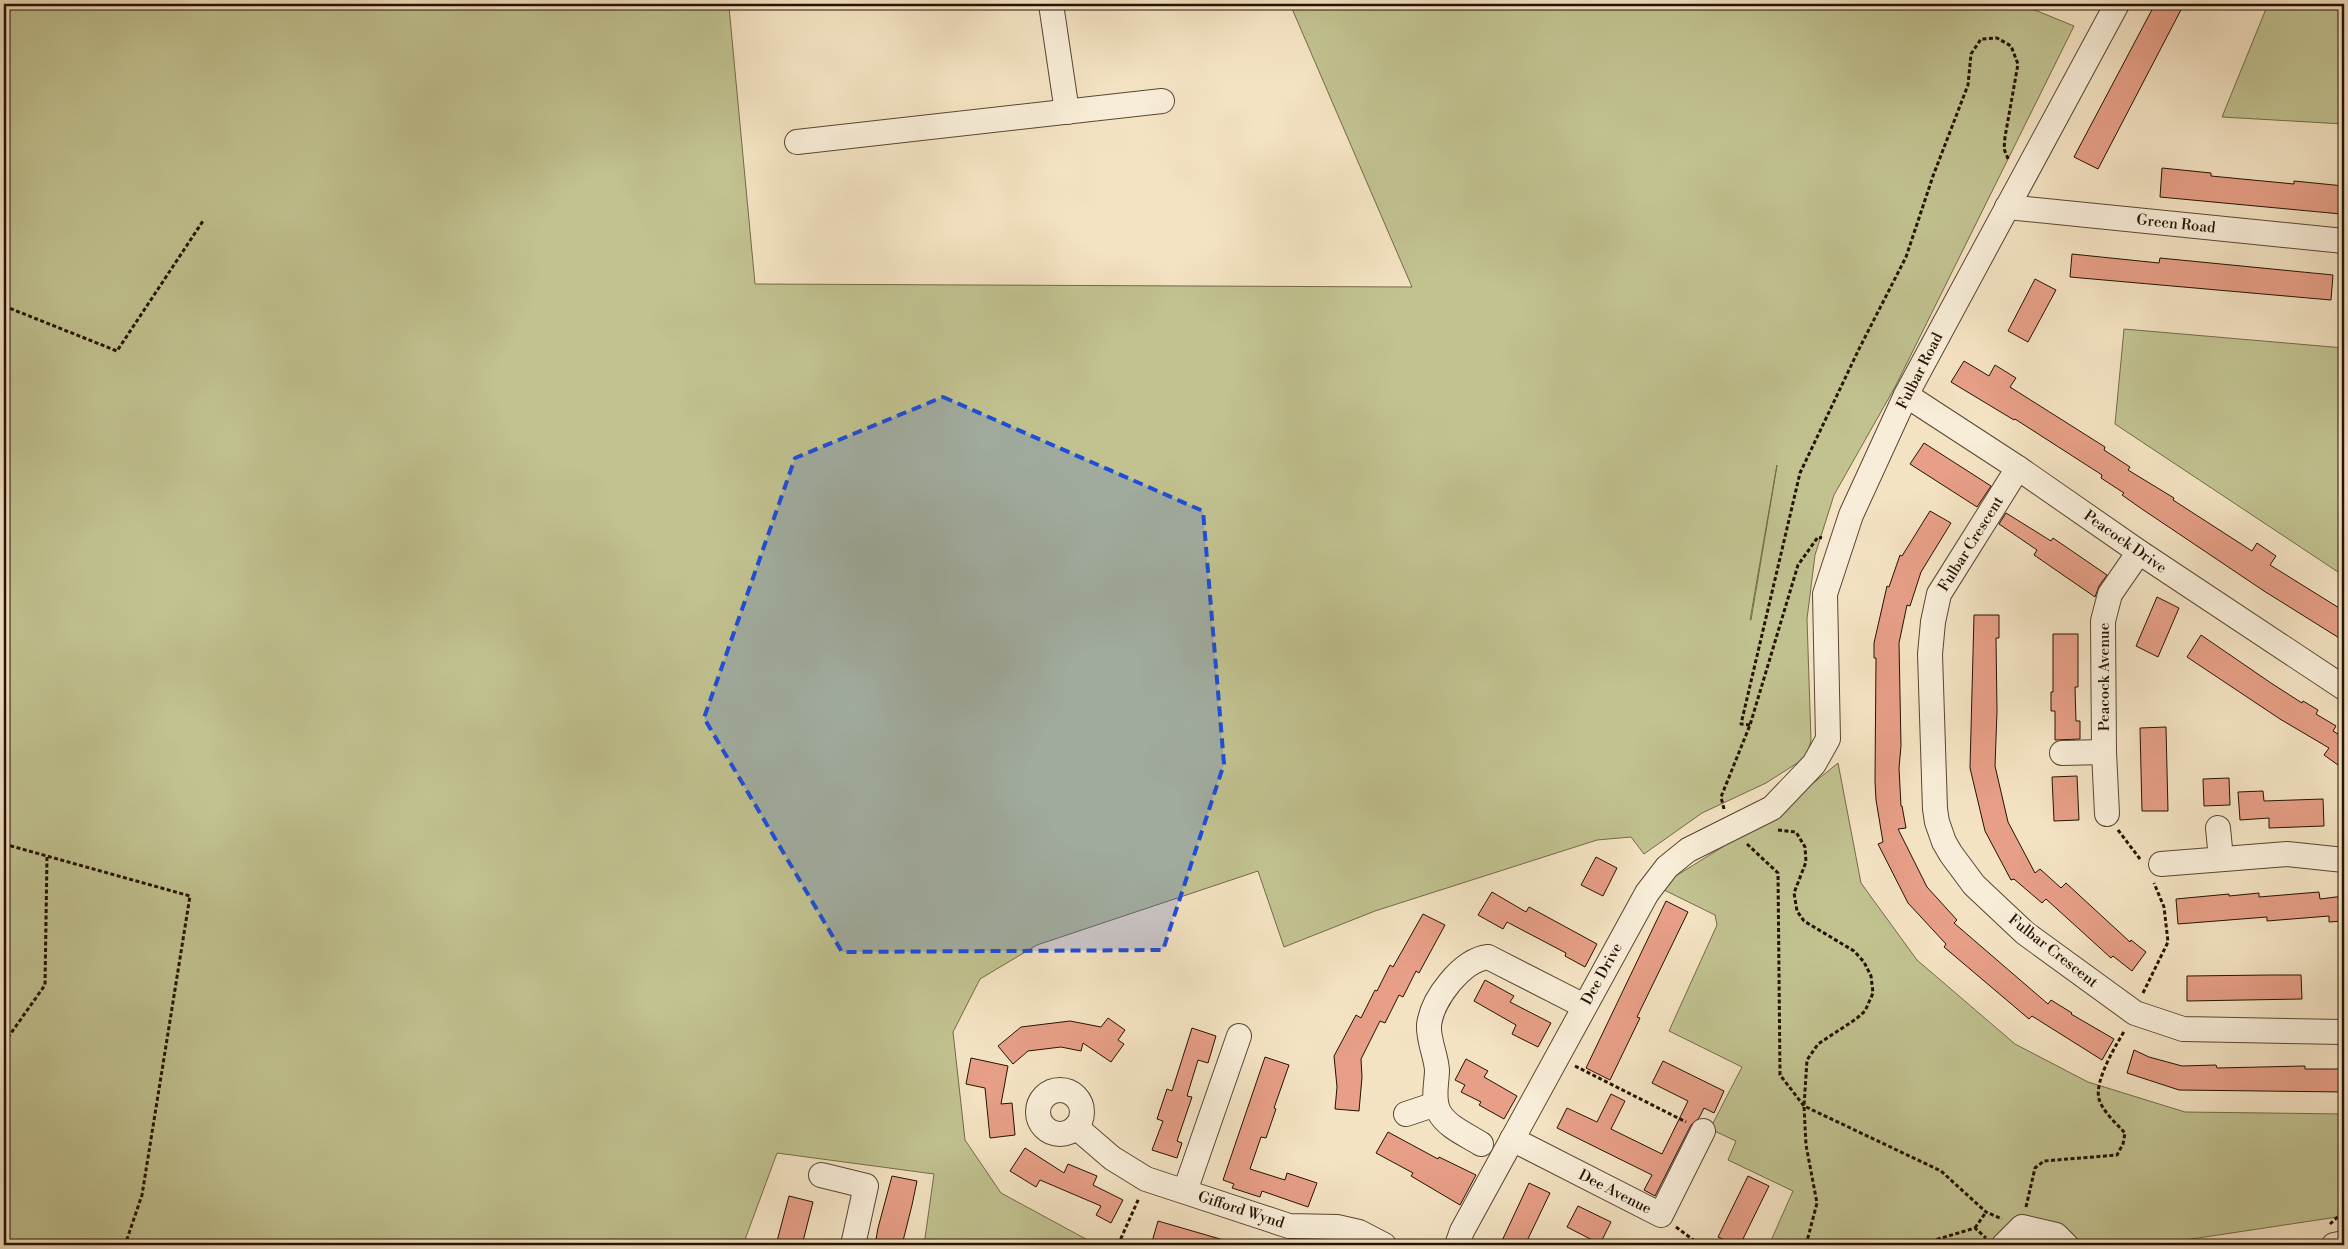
<svg xmlns="http://www.w3.org/2000/svg" width="2348" height="1249" font-family="'Libre Bodoni',serif">
  <style>
    .green { fill: #c1c290; stroke: #746a48; fill-rule: evenodd }
    .building { fill: #e79f87; stroke: #261200 }
    .lines { fill: none; stroke-linecap: round; stroke-linejoin: round }
    .minor-casing { stroke: #5a4631; stroke-width: 26 }
    .path { stroke: #261200; stroke-width: 3; stroke-dasharray: 4 2.5; stroke-linecap: butt }
    .minor { stroke: #f8edd8; stroke-width: 24 }
    .marked { fill: #1d4ed8; fill-opacity: 0.2; stroke: #1d4ed8; stroke-width: 4; stroke-dasharray: 10 6; stroke-linejoin: round }
    .labels { text-anchor: middle; dominant-baseline: central; stroke-width: 5; stroke-linejoin: round; paint-order: stroke }
    .street-label { font-size: 15px; fill: #261200; stroke: #f8edd8 }
  </style>
  <rect width="100%" height="100%" fill="#f4e3c3"/>
  <filter id="stains"><feTurbulence type="fractalNoise" baseFrequency=".004" numOctaves="4"/><feColorMatrix values="0 0 0 0 .2 0 0 0 0 .09 0 0 0 0 .02 0 0 0 .5 -.17"/></filter>
  <radialGradient id="worn" r=".72"><stop offset=".6" stop-color="#630" stop-opacity="0"/><stop offset="1" stop-color="#630" stop-opacity=".3"/></radialGradient>
  <!-- green -->
  <g class="green">
    <path d="M4 4H782L729 7 755 284 1412 287 1290 4H2020L2074 26 1895 387 1834 495 1815 555 1807 619 1811 741 1807 754 1799 762 1766 783 1702 813 1644 854 1631 837 1597 840 1375 911 1284 947 1258 871 1037 945 980 979 953 1032 965 1140 1001 1193 1097 1245H924L934 1174 777 1153 743 1245H4ZM1777 465 1751 620H1750Z"/>
    <path d="M2268 4H2344V124L2222 117Z"/>
    <path d="M2124 329 2344 348V576L2115 424Z"/>
    <path d="M1838 763 1861 883 1917 960 2015 1044 2088 1082 2185 1112 2344 1114V1216L2152 1245H1769L1793 1191 1728 1160 1736 1141 1710 1129 1742 1067 1669 1031 1717 925 1715 915 1658 887 1774 815Z"/>
  </g>
  <!-- building -->
  <g class="building">
    <path d="M2155 4H2184L2098 169 2074 157Z"/>
    <path d="M2162 168 2211 173V176L2294 184V181L2344 186 2341 214 2160 197Z"/>
    <path d="M2072 254 2159 263 2160 258 2333 275 2331 300 2070 277Z"/>
    <path d="M2035 279 2056 290 2028 342 2008 331Z"/>
    <path d="M1964 361 1989 376 1995 365 2016 378 2010 387 2105 447 2104 450 2130 467 2128 470 2174 498 2173 500 2252 551 2257 543 2276 556 2270 565 2344 611V641L2264 591 2139 507 2122 495 2124 493 2101 478 2102 475 2015 419 2014 420 1951 382Z"/>
    <path d="M1924 443 1991 486 1977 507 1910 464Z"/>
    <path d="M1930 511 1951 523 1921 572 1910 606 1907 605 1899 643 1901 746 1899 768 1901 806H1902L1906 828 1898 829 1927 887 1957 920 1954 923 2048 1004 2051 1000 2072 1013 2071 1014 2114 1039 2102 1060 2032 1016 2029 1019 1944 947 1946 944 1908 903 1878 844 1883 842 1876 800 1875 781 1876 658H1874V643L1887 586 1889 587 1900 555 1902 556Z"/>
    <path d="M2006 513 2051 541 2053 538 2107 575 2099 586 2095 597 2034 555 2037 550 1999 524Z"/>
    <path d="M2157 597 2179 608 2158 657 2136 646Z"/>
    <path d="M1974 615H1999V638H1996L1997 711 1995 766 2008 822 2035 873 2040 869 2061 888 2066 883 2130 942 2131 940 2146 952 2132 971 2113 956 2111 958 2046 899 2042 903 2014 879 2011 880 1985 831 1970 768Z"/>
    <path d="M2053 634H2078V687H2075L2076 721H2080V739L2055 740V711H2051V692H2053Z"/>
    <path d="M2201 635 2271 683 2302 703 2303 701 2318 710 2316 714 2336 726 2333 731 2338 734 2344 723V757L2338 765 2324 755 2329 748 2280 719 2187 657Z"/>
    <path d="M2166 727 2168 811H2142L2140 728Z"/>
    <path d="M2077 776 2079 820 2054 821 2052 777Z"/>
    <path d="M2229 778 2230 805 2204 806 2203 779Z"/>
    <path d="M2263 791 2264 801 2323 799 2324 826 2269 828V818L2240 820 2238 792Z"/>
    <path d="M1596 857 1617 868 1603 896 1581 885Z"/>
    <path d="M1492 892 1526 912 1529 907 1597 944 1585 967 1565 956 1566 953 1507 922 1503 929 1478 915Z"/>
    <path d="M2319 892 2320 899 2344 896V921L2329 922V916L2267 921V917L2178 924 2176 899 2229 894V896L2259 893V897Z"/>
    <path d="M1666 901 1688 912 1637 1017 1640 1018 1610 1080 1586 1068Z"/>
    <path d="M1423 914 1445 925 1419 973 1416 971 1403 997 1399 995 1385 1023 1380 1021 1361 1059 1362 1077 1359 1111 1335 1109 1337 1087 1334 1056 1356 1015 1361 1018 1375 990 1377 991 1390 965 1393 967Z"/>
    <path d="M2270 975H2301L2302 999 2187 1001V976Z"/>
    <path d="M1485 980 1514 996 1510 1002 1551 1023 1538 1047 1512 1034 1516 1025 1474 1001Z"/>
    <path d="M1108 1018 1125 1030 1118 1040 1124 1044 1111 1062 1083 1043 1081 1051 1061 1047 1028 1051 1013 1064 998 1046 1021 1027 1070 1021 1101 1027Z"/>
    <path d="M1192 1028 1216 1036 1208 1063 1198 1060 1187 1096 1192 1097 1177 1141 1182 1143 1177 1158 1152 1150 1163 1121 1157 1119 1167 1089 1172 1091Z"/>
    <path d="M2134 1050 2149 1057 2182 1066 2216 1065 2217 1068 2305 1066V1069H2344V1092L2179 1090 2127 1073Z"/>
    <path d="M1265 1057 1289 1065 1274 1108 1276 1109 1266 1138 1261 1137 1250 1169 1285 1180 1287 1173 1317 1183 1308 1207 1262 1191 1260 1197 1232 1188 1234 1184 1223 1180Z"/>
    <path d="M971 1058 1008 1066 1001 1104 1012 1103 1015 1135 990 1138 985 1088 966 1084Z"/>
    <path d="M1466 1059 1488 1071 1484 1077 1517 1096 1504 1119 1479 1105 1481 1102 1461 1092 1465 1085 1455 1080Z"/>
    <path d="M1663 1061 1724 1091 1714 1113 1704 1108 1699 1118 1691 1125 1655 1196 1644 1190 1652 1175 1557 1128 1567 1108 1597 1122 1611 1094 1625 1101 1611 1129 1662 1154 1688 1101 1652 1083Z"/>
    <path d="M1388 1132 1438 1159 1439 1157 1476 1175 1460 1205 1411 1176 1413 1173 1376 1153Z"/>
    <path d="M1025 1148 1064 1173 1068 1164 1097 1176 1093 1185 1123 1200 1111 1223 1096 1215 1101 1206 1040 1180 1036 1187 1010 1171Z"/>
    <path d="M892 1176 917 1181 912 1205 902 1245H875L878 1228Z"/>
    <path d="M1748 1176 1769 1186 1740 1245H1735L1718 1237Z"/>
    <path d="M1529 1183 1550 1193 1525 1245H1500Z"/>
    <path d="M789 1196 813 1202 802 1245H776Z"/>
    <path d="M1578 1206 1611 1222 1600 1244 1567 1227Z"/>
    <path d="M1158 1221 1227 1241V1245H1151Z"/>
  </g>
  <g class="lines">
    <defs>
      <g id="minor">
        <path d="M1051 4 1067 112"/>
        <path d="M797 142 1162 101"/>
        <path d="M2007 207 2344 241"/>
        <path d="M1906 395 2018 468 2139 552 2344 688"/>
        <path d="M2018 468 1939 594 1933 622 1930 654 1935 809 1937 822 1944 842 1951 854 1974 885 2025 933 2135 1013 2183 1029 2344 1032"/>
        <path d="M2062 753 2104 752"/>
        <path d="M2107 814 2104 752 2103 621 2110 594 2139 552"/>
        <path d="M2218 828 2221 859"/>
        <path d="M2161 864 2287 854 2344 860"/>
        <circle cx="1060" cy="1112" r="22"/>
        <path d="M1406 1114 1436 1104"/>
        <path d="M1076 1127 1112 1158 1146 1179 1289 1226 1337 1227 1359 1232 1384 1245"/>
        <path d="M1512 1139 1661 1215 1703 1131"/>
        <path d="M1481 1144C1467 1135 1447 1127 1439 1112 1432 1099 1437 1083 1437 1070 1436 1055 1428 1040 1429 1025 1432 999 1462 960 1488 957L1584 1006"/>
        <path d="M821 1175 866 1186 853 1245"/>
        <path d="M1185 1191 1239 1036"/>
        <path d="M1457 1245 1462 1231 1647 893 1667 867 1688 850 1772 808 1814 764 1828 739 1825 594 1851 515 1906 395 2117 4"/>
        <path d="M2004 1245 2022 1227 2056 1235 2066 1245"/>
        <path d="M2334 1245 2344 1243"/>
      </g>
    </defs>
    <!-- minor casing -->
    <use href="#minor" class="minor-casing"/>
    <!-- path -->
    <g class="path">
      <path d="M4 306 117 351 203 221"/>
      <path d="M1750 725 1741 724 1800 473 1859 349 1906 257 1933 176 1968 85 1971 54 1981 39 1997 38 2011 46 2018 64 2005 137 2004 149 2009 161"/>
      <path d="M1724 809 1721 797 1750 725 1798 565 1818 537 1822 538"/>
      <path d="M1778 830 1796 832 1805 847 1806 862 1794 893 1797 911 1804 921 1854 951 1864 962 1871 976 1873 993 1865 1011 1856 1019 1818 1044 1807 1060 1804 1106 1806 1145 1817 1203 1806 1245"/>
      <path d="M2118 830 2140 859"/>
      <path d="M4 844 190 896 142 1195 125 1245"/>
      <path d="M1747 844 1778 873 1780 1075 1804 1106 1941 1171 1986 1212 2002 1219"/>
      <path d="M2143 993 2168 942 2164 907 2154 883"/>
      <path d="M4 1043 45 985 47 856"/>
      <path d="M1575 1066 1686 1122"/>
      <path d="M2026 1207 2035 1168 2044 1161 2117 1155 2123 1144 2125 1133C2116 1123 2103 1112 2099 1099 2094 1081 2116 1045 2125 1030"/>
      <path d="M2330 1224 2344 1211"/>
      <path d="M1676 1227 1700 1245"/>
      <path d="M1975 1228 1986 1212"/>
      <path d="M1118 1245 1139 1198"/>
      <path d="M1918 1245 1975 1228 1986 1238"/>
    </g>
    <!-- minor -->
    <use href="#minor" class="minor"/>
  </g>
  <!-- marked area -->
  <path class="marked" d="M943 397 1203 511 1224 764 1163 950 842 952 704 718 795 458Z"/>
  <g class="labels">
    <!-- street labels -->
    <g class="street-label">
      <text transform="translate(2176 224) rotate(6)">Green Road</text>
      <text transform="translate(1920 371) rotate(-63)">Fulbar Road</text>
      <text transform="translate(2125 542) rotate(35)">Peacock Drive</text>
      <text transform="translate(1971 544) rotate(-58)">Fulbar Crescent</text>
      <text transform="translate(2104 677) rotate(-90)">Peacock Avenue</text>
      <text transform="translate(2053 951) rotate(38)">Fulbar Crescent</text>
      <text transform="translate(1602 974) rotate(-61)">Dee Drive</text>
      <text transform="translate(1615 1192) rotate(27)">Dee Avenue</text>
      <text transform="translate(1241 1210) rotate(18)">Gifford Wynd</text>
    </g>
  </g>
  <!-- margin -->
  <rect width="2348" height="1249" fill="none" stroke="#f4e3c3" stroke-width="20"/>
  <rect x="5" y="5" width="2338" height="1239" fill="none" stroke="#261200" stroke-width="2.5"/>
  <rect x="10" y="10" width="2328" height="1229" fill="none" stroke="#261200"/>
  <rect width="100%" height="100%" filter="url(#stains)"/>
  <rect width="100%" height="100%" fill="url(#worn)"/>
</svg>
